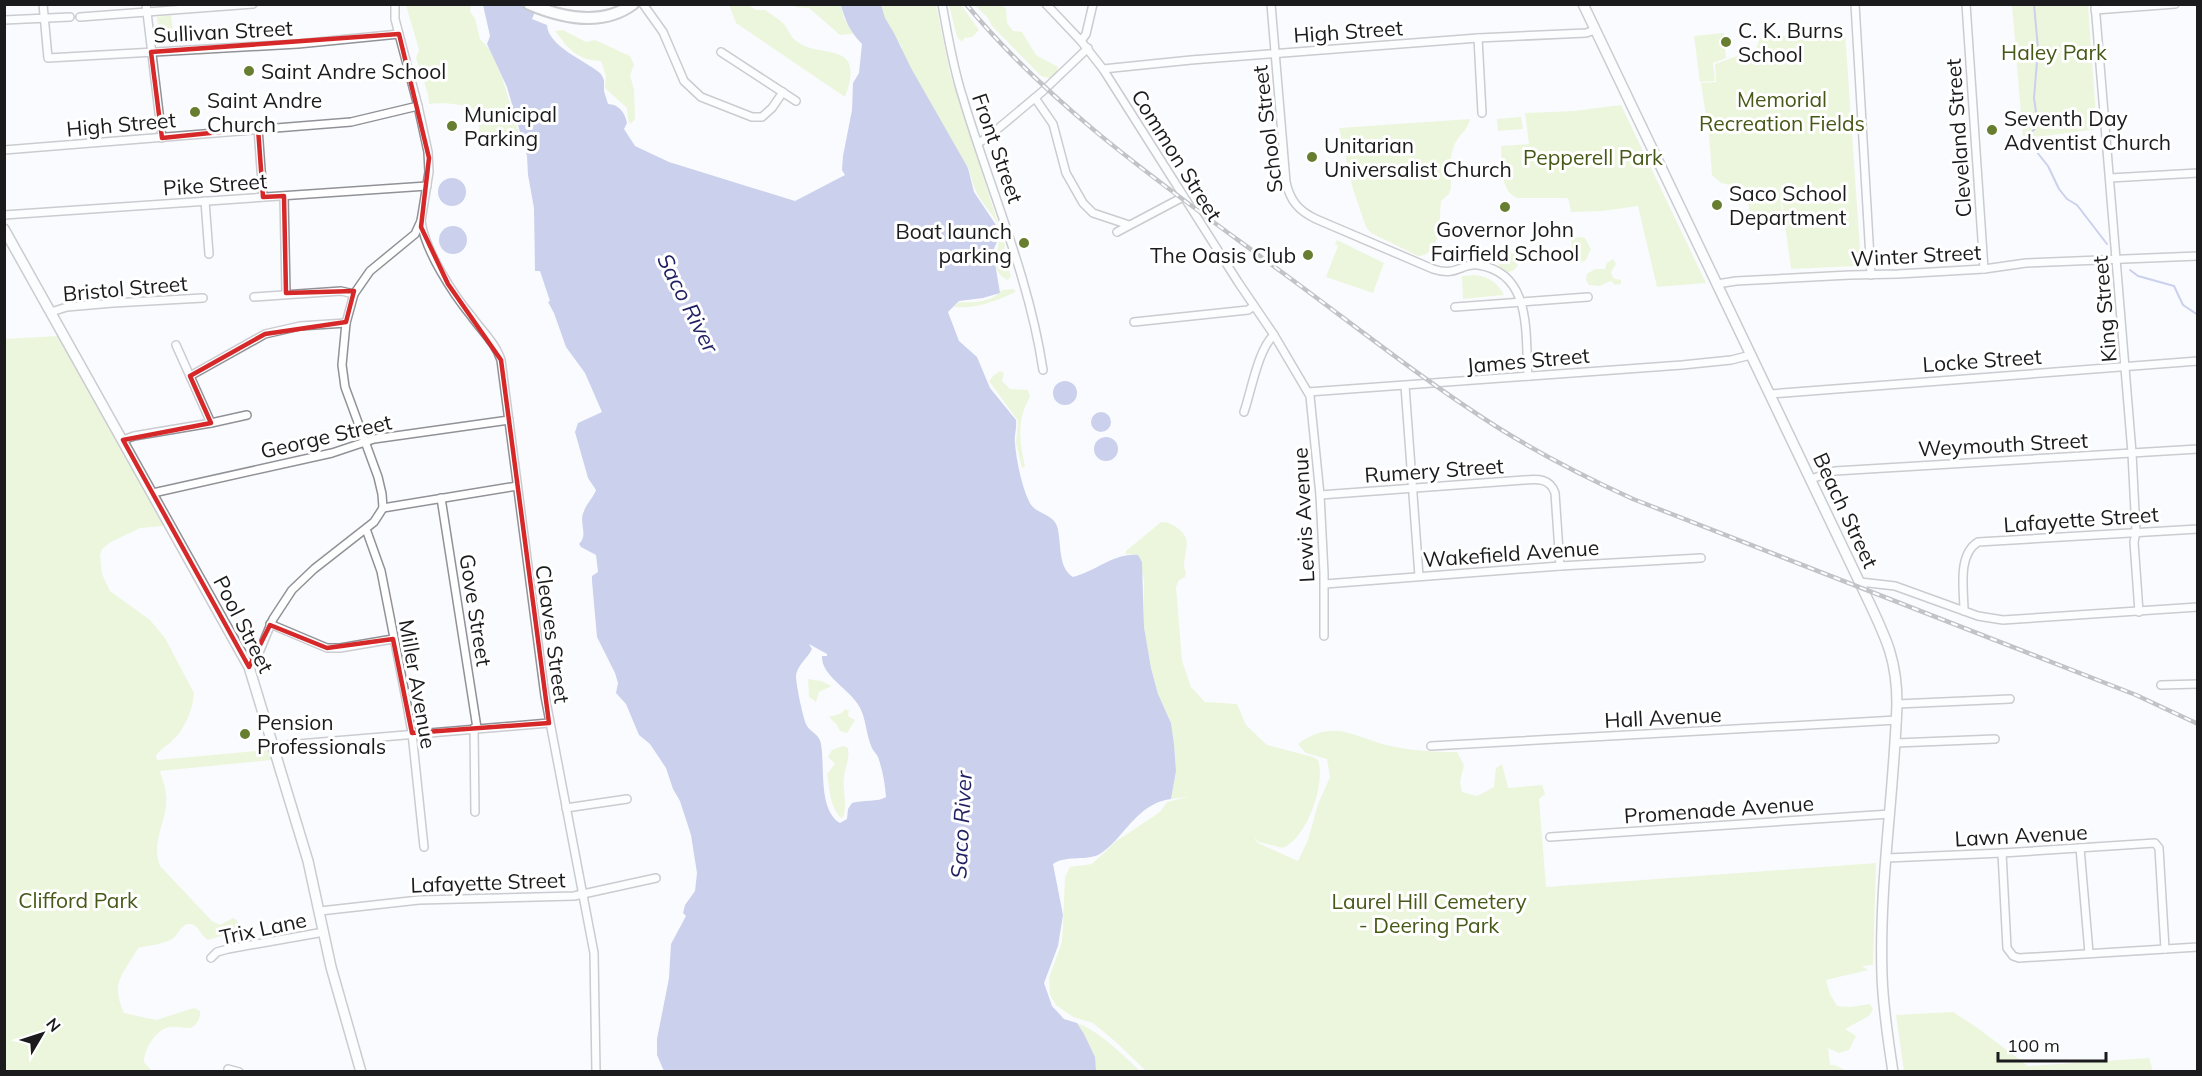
<svg xmlns="http://www.w3.org/2000/svg" width="2202" height="1076" font-family="Mulish,sans-serif">
  <style>
    .green { fill: #dbf0b3 }
    .water { fill: #929dd6; fill-rule: evenodd }
    .lines { fill: none; stroke-linecap: round; stroke-linejoin: round }
    .stream { stroke: #929dd6; stroke-width: 2 }
    .street-casing { stroke: #919297; stroke-width: 10 }
    .secondary-casing { stroke: #919297; stroke-width: 12 }
    .primary-casing { stroke: #919297; stroke-width: 14 }
    .street { stroke: #fff; stroke-width: 7 }
    .secondary { stroke: #fff; stroke-width: 9 }
    .primary { stroke: #fff; stroke-width: 10 }
    .rail-casing { stroke: #7e7e81; stroke-width: 4.5 }
    .rail { stroke: #fff; stroke-width: 2; stroke-dasharray: 7; stroke-linecap: butt }
    .marked { fill: none; stroke: #d62828; stroke-width: 4.5; stroke-linejoin: round }
    .poi-dot { fill: #677e30; stroke: #fff; stroke-width: 2 }
    .labels { text-anchor: middle; dominant-baseline: central; stroke-width: 6; stroke-linejoin: round; paint-order: stroke }
    .poi-label { font-size: 21px; fill: #1b1b1d; stroke: #fff; text-anchor: start }
    .street-label { font-size: 21px; fill: #1b1b1d; stroke: #fff }
    .park-label { font-size: 21px; fill: #465817; stroke: #fff }
    .water-label { font-size: 22px; font-style: italic; fill: #1f1f62; stroke: #fff }
  </style>
  <rect width="100%" height="100%" fill="#fafbff"/>
  <!-- green -->
  <g class="green">
    <path d="M795 4 841 5 844 18 853 34 840 35 809 8 795 7Z"/>
    <path d="M406 5H471L470 12 475 18 480 39 490 50 502 77 522 143H480L478 110C463 104 444 102 429 104L428 94 416 58 419 50Z"/>
    <path d="M729 5H748L756 10H765C771 14 779 19 784 24 788 29 790 36 795 40 819 61 867 37 845 97L736 23Z"/>
    <path d="M879 5H936L950 73 1005 245 1004 255 1011 276 1008 280C984 269 1003 246 999 229 996 217 985 207 979 197 973 187 971 176 968 166L965 167 952 140 922 95 902 52V47L887 26Z"/>
    <path d="M949 5H961L979 30 972 37 964 38 962 42 957 37Z"/>
    <path d="M975 5H1000L1006 8 1007 23 1013 31 1022 32 1036 55 1058 67 1057 75 1049 78 1041 76 992 26 988 18Z"/>
    <path d="M2012 5H2088L2097 129 2023 139Z"/>
    <path d="M171 15 174 42 159 43 157 17Z"/>
    <path d="M563 30 586 42 595 40 630 56 634 65 630 75 634 90 635 119 631 124 628 120 627 108 605 88 606 76 601 61C576 60 569 49 555 31Z"/>
    <path d="M1845 32 1861 263 1857 266 1791 269 1779 179 1782 211 1750 216 1746 188 1721 183 1712 175 1709 136 1701 83 1716 82 1715 64 1756 49 1760 38Z"/>
    <path d="M1724 33 1726 58 1713 63 1715 81 1700 82 1694 36Z"/>
    <path d="M1621 105 1706 283 1657 287 1638 206 1602 211 1571 212 1569 201 1567 198H1517C1499 190 1502 163 1501 146L1529 144 1525 113 1574 111Z"/>
    <path d="M1521 117 1523 129 1498 131 1497 119Z"/>
    <path d="M1470 119C1468 129 1462 132 1457 140 1448 154 1451 172 1451 188L1449 194 1441 201C1439 218 1443 255 1418 256L1371 233 1366 227 1353 189 1339 128Z"/>
    <path d="M1580 237 1585 238 1591 249 1586 260 1580 263 1573 260 1571 238Z"/>
    <path d="M1337 240 1384 263 1373 293 1326 277 1338 246 1335 244Z"/>
    <circle cx="1508" cy="262" r="10"/>
    <path d="M1613 259 1616 264 1611 272 1613 278 1621 280V284L1615 285 1611 281 1599 286 1589 285 1586 280 1587 274 1595 269H1605L1607 263Z"/>
    <path d="M1475 275C1488 276 1499 284 1504 295L1463 299 1462 276Z"/>
    <path d="M1013 289 1016 291 1013 293C995 302 973 309 954 307L959 302C973 303 993 302 1002 290Z"/>
    <path d="M58 336 164 526 140 528 111 542 102 549 100 555 102 574 110 591 150 620 165 638 194 693C193 709 185 729 173 740 167 746 160 749 156 756L157 760 268 750 271 760 160 771C162 779 166 787 166 795 169 820 150 839 160 866L212 921 220 925 233 918 237 920 239 925 237 931 208 940C201 936 198 924 190 924 180 924 179 935 172 939 162 945 148 945 138 948 123 975 110 982 124 1013L156 1020 194 1008 200 1011C201 1018 197 1024 191 1028 184 1028 177 1026 170 1027 156 1029 144 1049 144 1062L152 1071H5V339Z"/>
    <path d="M1000 371 1004 373 1002 381 1010 389 1028 390 1030 397C1017 418 1019 442 1025 466L1022 468 1016 443 1018 421 989 381 994 375Z"/>
    <path d="M1161 522C1169 522 1174 525 1180 530 1195 543 1179 559 1186 573L1185 577 1179 580 1176 587 1182 661 1191 687 1205 702 1237 704 1246 725 1267 745 1313 757 1318 760C1326 784 1307 838 1283 848L1259 842 1254 837 1258 843 1298 861 1308 840 1318 804 1330 777 1327 759 1306 753 1298 744C1336 716 1357 740 1395 747 1416 751 1436 752 1457 752L1464 765 1460 782 1462 792 1477 796 1494 787 1496 768 1502 764 1508 788 1542 785 1545 794 1539 799 1546 887 1876 863 1873 965 1862 966 1868 970 1826 980 1830 994 1837 1006 1851 1007 1870 1004 1873 1009 1869 1016 1845 1029 1856 1036 1849 1050 1839 1053 1828 1048 1830 1065H1835L1847 1071H1146L1117 1043 1093 1023 1073 1017 1056 1005 1050 995 1049 978 1062 942 1065 877 1070 867 1092 864 1115 842 1160 812 1167 802 1188 797 1171 799 1176 771 1174 744 1171 723 1158 694 1151 668 1144 627V580L1138 555 1125 554 1126 551Z"/>
    <path d="M808 679 821 681 832 686 819 692 816 702 809 697Z"/>
    <path d="M845 709 849 711 848 716 855 720 847 733 840 731 837 725 829 717 842 713Z"/>
    <path d="M843 746 848 748C850 760 845 766 844 777 842 791 848 803 843 817L841 818C829 805 830 790 827 774L835 764 828 757 832 750Z"/>
    <path d="M1953 1012 1979 1029 2028 1066 2149 1058 2153 1071H1904L1896 1015Z"/>
    <path d="M1077 1023C1098 1030 1124 1056 1140 1071H1096C1094 1053 1087 1038 1077 1023Z"/>
  </g>
  <!-- water -->
  <g class="water">
    <path d="M483 5H538L532 19 547 25C548 47 587 61 601 74L604 80V91L608 104C619 104 625 113 627 123L624 129 635 146 669 162 795 201 845 175 842 170 843 156 852 110 853 83 859 73 862 44C851 33 845 21 841 5H881L885 18 894 33 911 68 968 168 974 192 998 228 999 237 993 251 1000 293 983 298 959 301 948 312 959 341 977 357 990 388 1016 420C1017 428 1014 436 1015 443 1016 459 1023 494 1032 506 1039 514 1053 515 1057 526 1062 542 1057 567 1073 577 1097 571 1113 553 1138 555L1142 562 1144 627 1151 668 1158 694 1171 723 1174 744 1176 771 1171 799C1146 802 1132 822 1116 840 1111 845 1104 852 1098 855 1083 861 1066 855 1053 864L1063 915 1058 946 1044 983 1052 1006 1064 1019 1077 1023 1084 1034 1095 1057 1096 1071H664L657 1055V1039L669 978 671 944 686 916 683 913 685 905 695 891 697 873 691 835 680 801 673 789 666 768 650 744 639 735 626 704 616 693 618 683 615 673 597 637 592 581V576L598 572 596 555 581 547 579 544C589 534 578 524 584 511 587 503 593 498 596 490L588 478 575 432 578 423 602 412 585 373 566 347 554 313 548 302 550 301 540 271H535L534 208 528 175 527 156 507 87 487 44 490 36ZM809 644 827 654V656H822C821 675 847 688 857 703 867 717 865 733 872 748 874 752 878 755 879 760 883 772 885 784 886 797 879 802 862 800 852 803L848 809 847 819 840 823C818 810 825 766 821 744 820 735 812 733 807 726 803 719 796 684 796 676 797 665 808 658 812 649Z"/>
    <circle cx="452" cy="192" r="14"/>
    <circle cx="453" cy="240" r="14"/>
    <circle cx="1065" cy="393" r="12"/>
    <circle cx="1101" cy="422" r="10"/>
    <circle cx="1106" cy="449" r="12"/>
  </g>
  <g class="lines">
    <!-- stream -->
    <g class="stream">
      <path d="M2034 4 2038 49 2034 98 2037 119"/>
      <path d="M2038 125 2031 133 2032 146 2048 166 2059 189 2067 199 2077 205 2107 244"/>
      <path d="M2130 270 2138 276 2174 286 2183 305 2198 315"/>
    </g>
    <defs>
      <g id="street">
        <path d="M43 4 48 58 298 44 399 34"/>
        <path d="M146 4 162 138"/>
        <path d="M643 4 663 32 684 81 701 97 752 117H762L772 108 783 92"/>
        <path d="M942 4C948 36 953 68 963 98 990 189 1029 276 1043 370"/>
        <path d="M1046 4 1081 41 1103 69 1238 282 1274 335 1310 396 1320 495 1324 573V636"/>
        <path d="M1271 4 1286 182C1290 201 1299 211 1316 219L1433 269C1457 277 1461 263 1478 265 1533 273 1525 335 1528 376"/>
        <path d="M1855 4 1871 275"/>
        <path d="M1966 4 1984 269"/>
        <path d="M2095 4 2132 453 2136 532 2134 542 2139 612"/>
        <path d="M2095 10 2175 4"/>
        <path d="M80 17 253 4"/>
        <path d="M4 20 70 17"/>
        <path d="M1478 38 1482 113"/>
        <path d="M1081 41 1086 34 1093 4"/>
        <path d="M721 52 796 101"/>
        <path d="M1103 69 1191 60 1478 38 1586 33 1595 30"/>
        <path d="M1035 98 1053 124 1066 173 1083 203 1093 213 1129 225"/>
        <path d="M258 128 263 197"/>
        <path d="M978 143 988 137 1043 91 1088 48"/>
        <path d="M4 150 351 122 418 106"/>
        <path d="M2110 178 2198 173"/>
        <path d="M284 196 286 293"/>
        <path d="M205 201 209 254"/>
        <path d="M4 215 427 186"/>
        <path d="M421 221C425 251 453 294 472 317 482 331 496 344 501 360L545 696 594 953 596 1072"/>
        <path d="M1117 232 1183 197"/>
        <path d="M1717 284 1736 281 1850 275 1898 274 1984 269 2026 263 2198 256"/>
        <path d="M254 297 341 291 354 294"/>
        <path d="M1455 307 1588 297"/>
        <path d="M51 312 67 307 113 303 203 298"/>
        <path d="M1134 322 1248 310 1254 306"/>
        <path d="M176 345 211 423"/>
        <path d="M190 376 265 334 300 326 346 323"/>
        <path d="M1405 386 1419 576"/>
        <path d="M1308 392 1682 365 1731 360 1751 355"/>
        <path d="M1770 394 2198 361"/>
        <path d="M1244 412C1251 392 1258 349 1274 335"/>
        <path d="M123 440 134 436 211 423 247 415"/>
        <path d="M1811 479 1835 471 2198 449"/>
        <path d="M153 493 332 453 374 439 509 420"/>
        <path d="M1320 495 1524 480C1538 479 1550 478 1555 493L1560 566"/>
        <path d="M441 498 477 728"/>
        <path d="M383 508 517 486"/>
        <path d="M366 529 381 571 406 699 412 733 424 847"/>
        <path d="M1860 582 1895 586 1978 616 2003 620 2198 607"/>
        <path d="M1325 584 1560 566 1701 558"/>
        <path d="M1964 611C1964 590 1957 555 1978 542L2198 529"/>
        <path d="M270 624 327 648H340L393 639"/>
        <path d="M249 667 256 660 273 619 292 590 314 569 374 522 383 508 382 494 378 477 345 387 342 365 346 323 354 294 370 271 415 234 421 221 429 172 428 152 418 106 395 19V4"/>
        <path d="M2161 685 2198 684"/>
        <path d="M1897 704 2010 699"/>
        <path d="M474 728 475 812"/>
        <path d="M1896 743 1995 739"/>
        <path d="M274 746 549 723"/>
        <path d="M1431 746 1897 720"/>
        <path d="M566 808 627 799"/>
        <path d="M1550 837 1890 814"/>
        <path d="M2080 848 2089 953"/>
        <path d="M2002 853 2007 948 2013 956 2019 958 2198 947"/>
        <path d="M1887 858 2002 853 2155 843 2159 848 2165 949"/>
        <path d="M320 911 419 900 574 896 656 878"/>
        <path d="M211 958 217 952 228 949 324 932"/>
        <path d="M228 1069 239 1072"/>
      </g>
      <g id="secondary">
        <path d="M1583 4 1869 602C1887 640 1897 661 1897 704 1894 794 1879 885 1882 975 1883 1008 1888 1040 1893 1072"/>
        <path d="M4 229 249 667 308 861 331 967 361 1072"/>
      </g>
      <path id="primary" d="M529 4C562 18 602 27 633 4"/>
    </defs>
    <!-- street casing -->
    <use href="#street" class="street-casing"/>
    <!-- secondary casing -->
    <use href="#secondary" class="secondary-casing"/>
    <!-- primary casing -->
    <use href="#primary" class="primary-casing"/>
    <!-- street -->
    <use href="#street" class="street"/>
    <!-- secondary -->
    <use href="#secondary" class="secondary"/>
    <!-- primary -->
    <use href="#primary" class="primary"/>
    <defs>
      <path id="rail" d="M966 4C1055 112 1172 191 1283 273 1354 325 1423 380 1497 427 1540 454 1587 478 1633 499L2136 695 2198 724"/>
    </defs>
    <!-- rail casing -->
    <use href="#rail" class="rail-casing"/>
    <!-- rail -->
    <use href="#rail" class="rail"/>
  </g>
  <!-- marked area -->
  <path d="M0 0H2202V1076H0ZM399 34 429 158 421 227 448 284 501 360 549 723 412 733 393 639 327 648 270 625 249 667 123 440 211 423 190 376 265 334 346 322 354 291 286 293 284 196 263 197 258 128 162 138 151 52Z" fill="#fafbff" fill-opacity=".55" fill-rule="evenodd"/>
  <path class="marked" d="M399 34 429 158 421 227 448 284 501 360 549 723 412 733 393 639 327 648 270 625 249 667 123 440 211 423 190 376 265 334 346 322 354 291 286 293 284 196 263 197 258 128 162 138 151 52Z"/>
  <!-- markers -->
  <g class="poi-dot">
    <circle cx="1726" cy="42" r="6"/>
    <circle cx="249" cy="71" r="6"/>
    <circle cx="195" cy="112" r="6"/>
    <circle cx="452" cy="126" r="6"/>
    <circle cx="1992" cy="130" r="6"/>
    <circle cx="1312" cy="157" r="6"/>
    <circle cx="1717" cy="205" r="6"/>
    <circle cx="1505" cy="207" r="6"/>
    <circle cx="1024" cy="243" r="6"/>
    <circle cx="1308" cy="255" r="6"/>
    <circle cx="245" cy="734" r="6"/>
  </g>
  <g class="labels">
    <!-- poi labels -->
    <g class="poi-label">
      <text x="1738" y="30">C. K. Burns<tspan x="1738" dy="24">School</tspan></text>
      <text x="261" y="71">Saint Andre School</text>
      <text x="207" y="100">Saint Andre<tspan x="207" dy="24">Church</tspan></text>
      <text x="464" y="114">Municipal<tspan x="464" dy="24">Parking</tspan></text>
      <text x="2004" y="118">Seventh Day<tspan x="2004" dy="24">Adventist Church</tspan></text>
      <text x="1324" y="145">Unitarian<tspan x="1324" dy="24">Universalist Church</tspan></text>
      <text x="1729" y="193">Saco School<tspan x="1729" dy="24">Department</tspan></text>
      <text x="1505" y="229" text-anchor="middle">Governor John<tspan x="1505" dy="24">Fairfield School</tspan></text>
      <text x="1012" y="231" text-anchor="end">Boat launch<tspan x="1012" dy="24">parking</tspan></text>
      <text x="1296" y="255" text-anchor="end">The Oasis Club</text>
      <text x="257" y="722">Pension<tspan x="257" dy="24">Professionals</tspan></text>
    </g>
    <!-- street labels -->
    <g class="street-label">
      <text transform="translate(223 31) rotate(-3)">Sullivan Street</text>
      <text transform="translate(1348 31) rotate(-4)">High Street</text>
      <text transform="translate(121 124) rotate(-5)">High Street</text>
      <text transform="translate(1267 129) rotate(-97)">School Street</text>
      <text transform="translate(1958 138) rotate(-94)">Cleveland Street</text>
      <text transform="translate(998 148) rotate(71)">Front Street</text>
      <text transform="translate(1177 155) rotate(58)">Common Street</text>
      <text transform="translate(215 184) rotate(-4)">Pike Street</text>
      <text transform="translate(1916 255) rotate(-3)">Winter Street</text>
      <text transform="translate(125 288) rotate(-5)">Bristol Street</text>
      <text transform="translate(2104 309) rotate(-95)">King Street</text>
      <text transform="translate(1528 360) rotate(-5)">James Street</text>
      <text transform="translate(1982 360) rotate(-4)">Locke Street</text>
      <text transform="translate(326 436) rotate(-13)">George Street</text>
      <text transform="translate(2003 444) rotate(-3)">Weymouth Street</text>
      <text transform="translate(1434 470) rotate(-4)">Rumery Street</text>
      <text transform="translate(1846 510) rotate(65)">Beach Street</text>
      <text transform="translate(1303 515) rotate(-93)">Lewis Avenue</text>
      <text transform="translate(2081 519) rotate(-4)">Lafayette Street</text>
      <text transform="translate(1511 553) rotate(-4)">Wakefield Avenue</text>
      <text transform="translate(476 610) rotate(81)">Gove Street</text>
      <text transform="translate(244 624) rotate(63)">Pool Street</text>
      <text transform="translate(553 634) rotate(82)">Cleaves Street</text>
      <text transform="translate(418 684) rotate(80)">Miller Avenue</text>
      <text transform="translate(1663 717) rotate(-3)">Hall Avenue</text>
      <text transform="translate(1719 809) rotate(-4)">Promenade Avenue</text>
      <text transform="translate(2021 835) rotate(-3)">Lawn Avenue</text>
      <text transform="translate(488 882) rotate(-2)">Lafayette Street</text>
      <text transform="translate(263 928) rotate(-12)">Trix Lane</text>
    </g>
    <!-- park labels -->
    <g class="park-label">
      <text x="2054" y="52">Haley Park</text>
      <text x="1782" y="99">Memorial<tspan x="1782" dy="24">Recreation Fields</tspan></text>
      <text x="1593" y="157">Pepperell Park</text>
      <text x="78" y="900">Clifford Park</text>
      <text x="1429" y="901">Laurel Hill Cemetery<tspan x="1429" dy="24">- Deering Park</tspan></text>
    </g>
    <!-- water labels -->
    <g class="water-label">
      <text transform="translate(688 303) rotate(63)">Saco River</text>
      <text transform="translate(961 825) rotate(-87)">Saco River</text>
    </g>
  </g>
  <!-- border -->
  <rect width="2202" height="1076" fill="none" stroke="#1b1b1d" stroke-width="12"/>
  <!-- north arrow -->
  <g transform="translate(42 1034) rotate(51)" stroke="#ffffff" stroke-width="4.5" paint-order="stroke">
  <path d="M0-4.5L10 22L0 15L-10 22Z" fill="#1b1b1d"/>
  <text y="-9" font-size="16" font-weight="bold" text-anchor="middle" fill="#1b1b1d">N</text>
  </g>
  <!-- scale -->
  <path d="M1998 1052v9h108v-9" fill="none" stroke="#1b1b1d" stroke-width="3"/>
  <text x="2007" y="1052" font-size="18" fill="#1b1b1d" stroke="#ffffff" stroke-width="4.5" paint-order="stroke">100 m</text>
</svg>
